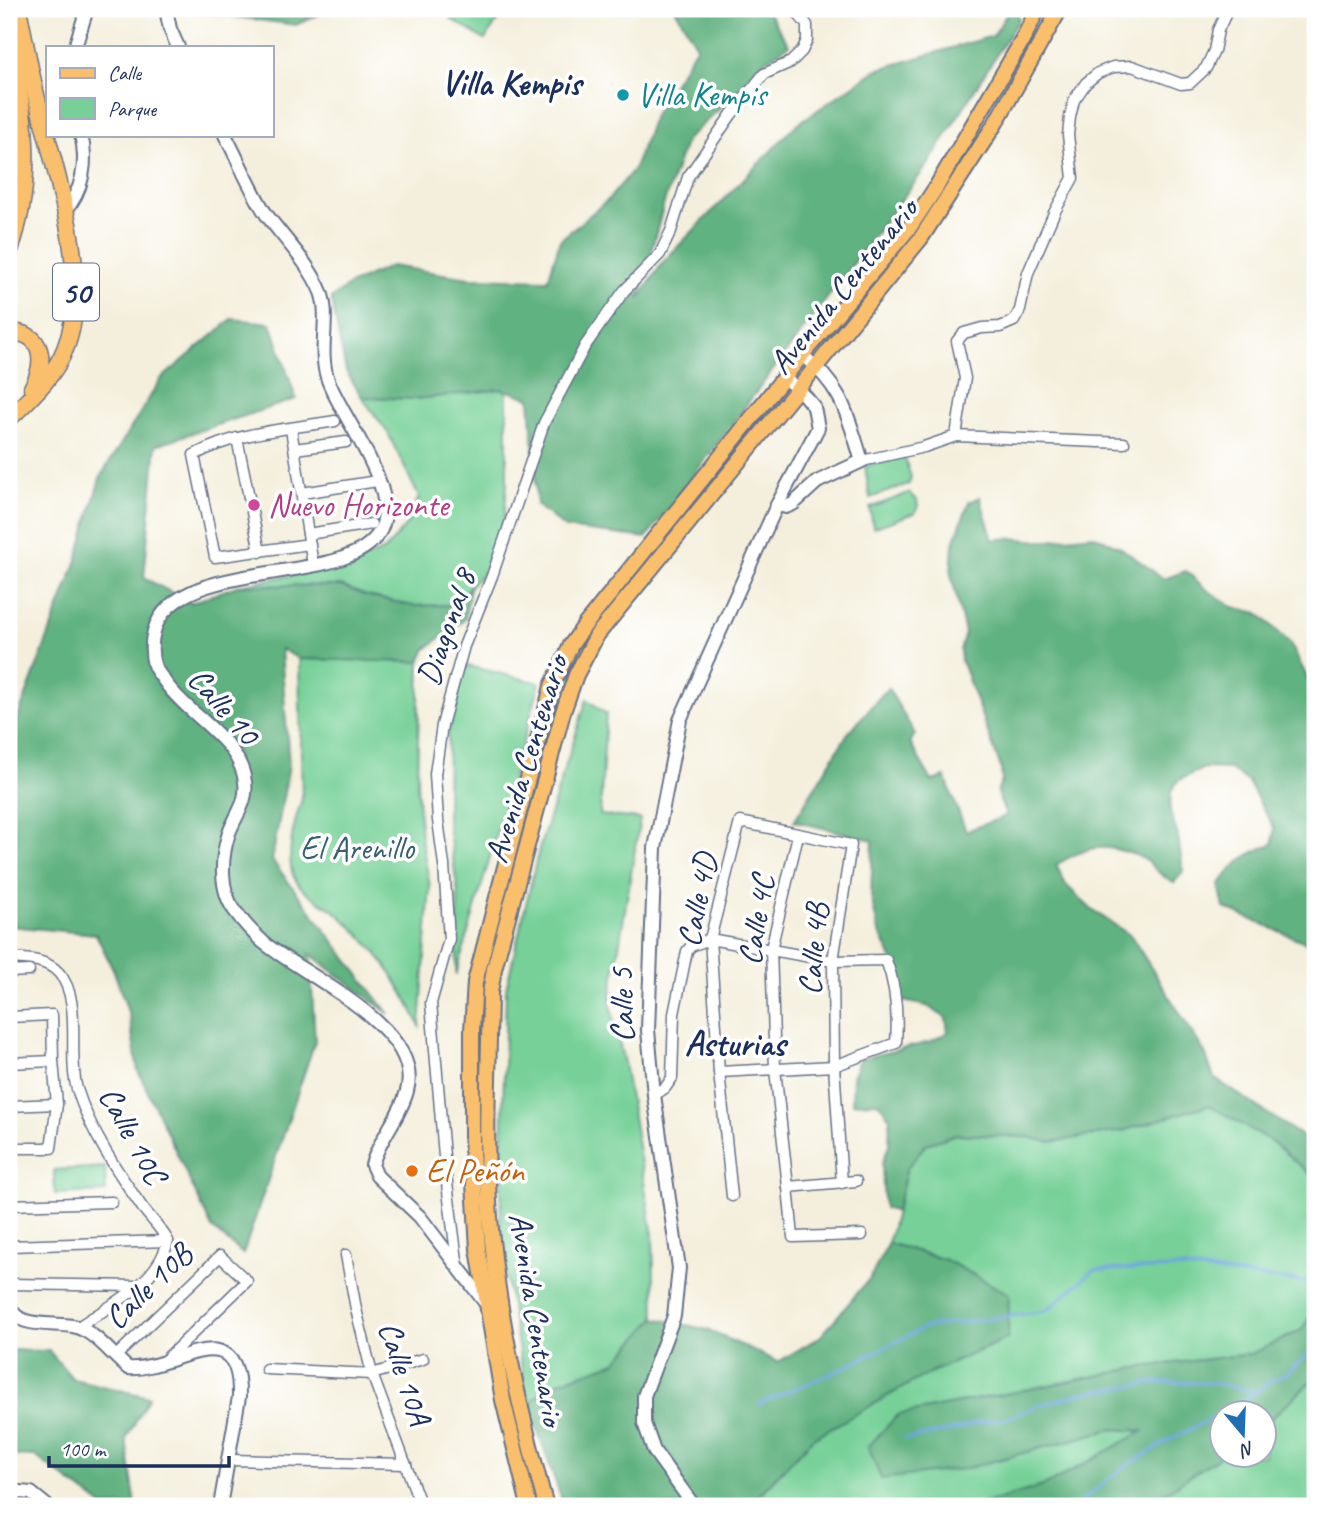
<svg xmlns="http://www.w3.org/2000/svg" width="1324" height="1515" font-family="Caveat,sans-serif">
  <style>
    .green { fill: #76d097; stroke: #48807a; stroke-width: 2 }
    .forest { fill: #60b280; stroke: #3e706f; stroke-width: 2 }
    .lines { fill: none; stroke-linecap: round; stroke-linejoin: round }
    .stream { stroke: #6da4db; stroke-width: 3.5 }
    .minor-casing { stroke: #67728a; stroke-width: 13 }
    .tertiary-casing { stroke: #67728a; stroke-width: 16 }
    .primary-casing { stroke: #67728a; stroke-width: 18 }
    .trunk-casing { stroke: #67728a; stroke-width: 19 }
    .minor { stroke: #fff; stroke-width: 10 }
    .tertiary { stroke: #fff; stroke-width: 12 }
    .primary { stroke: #f9bf6d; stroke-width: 14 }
    .trunk { stroke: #f9bf6d; stroke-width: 16 }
    .culture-dot { fill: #0f9aa8; stroke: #fff; stroke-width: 2.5 }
    .hotel-dot { fill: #d1479c; stroke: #fff; stroke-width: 2.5 }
    .food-dot { fill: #e8710a; stroke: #fff; stroke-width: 2.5 }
    .labels { text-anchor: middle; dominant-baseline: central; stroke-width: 7; stroke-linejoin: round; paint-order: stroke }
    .shield { fill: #fff; stroke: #5f6d8e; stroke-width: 2 }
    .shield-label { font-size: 32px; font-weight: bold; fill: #1b2f5e }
    .culture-label { font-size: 33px; fill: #0d838f; stroke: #fff; text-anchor: start }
    .street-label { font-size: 33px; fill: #1b2f5e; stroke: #fff }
    .hotel-label { font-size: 33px; fill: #b23c85; stroke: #fff; text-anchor: start }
    .park-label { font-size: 33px; fill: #365f6f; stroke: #fff }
    .food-label { font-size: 33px; fill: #c56008; stroke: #fff; text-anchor: start }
    .neighbourhood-label { font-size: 35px; font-weight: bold; fill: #1b2f5e; stroke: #fff }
  </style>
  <rect width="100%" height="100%" fill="#fff"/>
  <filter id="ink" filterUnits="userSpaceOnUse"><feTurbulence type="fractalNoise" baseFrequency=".0143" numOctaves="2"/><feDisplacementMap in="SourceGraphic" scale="14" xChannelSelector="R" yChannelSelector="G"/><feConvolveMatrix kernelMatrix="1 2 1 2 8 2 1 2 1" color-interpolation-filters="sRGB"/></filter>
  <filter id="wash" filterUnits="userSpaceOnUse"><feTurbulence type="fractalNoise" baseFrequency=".00686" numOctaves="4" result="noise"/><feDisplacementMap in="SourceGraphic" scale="28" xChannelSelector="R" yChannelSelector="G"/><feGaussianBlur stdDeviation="1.57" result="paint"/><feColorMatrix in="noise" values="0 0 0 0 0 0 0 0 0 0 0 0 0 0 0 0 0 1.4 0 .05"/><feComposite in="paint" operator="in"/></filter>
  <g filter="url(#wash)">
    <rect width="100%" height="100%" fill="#f4efdc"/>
    <!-- green -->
    <g class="green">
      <path d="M457 9H505L485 40 451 19Z"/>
      <path d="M502 389 507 391V483L504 522 486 570 451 605 413 606 364 595 341 586 239 585 348 565 385 550 407 524 419 497 388 433 362 397 416 399Z"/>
      <path d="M904 456 911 477 909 484 870 498 865 466Z"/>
      <path d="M909 493 917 500 918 506 915 513 873 528 870 508Z"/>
      <path d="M299 659 420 662 417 783 421 837 430 886 420 1026C399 981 377 948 339 915 323 900 294 893 291 867 288 847 295 818 302 799Z"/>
      <path d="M464 665 540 683 456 975 458 893 447 819 448 733Z"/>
      <path d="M587 699 606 714 600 815 640 819 610 1001 624 1063 653 1235 655 1318 616 1362 553 1384 528 1404 500 1242 506 989 539 849Z"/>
      <path d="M1208 1105 1271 1141 1315 1178V1214L1307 1219 1315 1235V1308L1302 1330 1251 1354 1141 1367 898 1415 964 1469 1112 1429 1145 1431 1046 1485 976 1506H769L761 1493 813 1438 929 1373 1008 1338 946 1260 888 1243 907 1168 926 1144 957 1134 1028 1137 1050 1142 1122 1131Z"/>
      <path d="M105 1167 106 1192 55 1194 54 1170Z"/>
      <path d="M1315 1378V1506H1144L1222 1455 1264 1456 1265 1424Z"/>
    </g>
    <!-- forest -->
    <g class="forest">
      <path d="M174 9H330L296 25Z"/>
      <path d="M675 9H766L789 45 760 64 732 97 686 140 664 203 639 299 663 262 796 125 876 70 993 36 1010 9H1015L1019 19 927 166 646 538 565 528 537 505 530 398 502 389 416 399 362 397 346 371 331 299 349 285 391 266 469 278 548 280 560 240 609 199 634 169 654 115 697 46Z"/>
      <path d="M232 319 271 323 296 399 156 445 144 578 191 603 239 585 341 586 364 595 413 606 451 605 470 588 465 619 426 649 420 662 299 659 281 649 289 765 272 860 389 1014 310 954 315 1041 243 1254 212 1228 138 1071 129 1015 114 971 96 934 9 926V741L78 557 100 478 161 379Z"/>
      <path d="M980 497 993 540 1010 538 1040 541 1093 535 1120 547 1164 579 1186 571 1206 589 1233 607 1258 613 1290 643 1315 693V939L1312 945 1224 908 1219 885C1235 862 1247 853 1273 844L1274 828 1248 782 1230 769 1204 768 1179 780 1171 791 1170 812 1178 836 1183 871 1174 883C1161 877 1155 868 1144 859 1140 856 1134 855 1129 853 1098 842 1083 849 1056 865L1066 885 1091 909 1131 936 1205 1053 1214 1078 1315 1145V1178L1271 1141 1208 1105 1122 1131 1050 1142 1028 1137 956 1134 926 1144 907 1168 896 1212 884 1208 882 1164 889 1145 890 1118 878 1102 852 1103 853 1077 859 1059 930 1042 948 1032 946 1018 927 1006 902 1001 895 965 878 929 871 896 873 840 794 821 848 733 888 688 915 734 910 743 932 781 945 777 966 831 1006 816 997 791 1002 781 1001 768 961 660 960 650 965 633 951 574 953 545 969 502Z"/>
      <path d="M888 1243 946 1260 1009 1294 1008 1338 929 1373 813 1438 748 1506H564L528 1404 553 1384 616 1362 655 1318 708 1330 778 1362 821 1336 871 1277Z"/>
      <path d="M1315 1308V1378L1265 1424 1264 1414H1222V1455L1144 1506H976L1046 1485 1143 1431 1112 1429 964 1469 881 1479 868 1446 898 1415 1141 1367 1251 1354 1302 1330Z"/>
      <path d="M9 1350 49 1351 73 1379 149 1397 126 1439 136 1506H103L35 1456H9Z"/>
    </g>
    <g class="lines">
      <!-- stream -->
      <g class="stream">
        <path d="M759 1404 839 1370 926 1327 1046 1311 1094 1270 1184 1268 1315 1283"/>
        <path d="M905 1439 955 1430 980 1422 1008 1418 1040 1405 1083 1393 1159 1382 1214 1383 1256 1392"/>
        <path d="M1075 1506 1123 1468 1171 1439 1246 1400 1268 1382 1283 1376 1315 1349"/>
      </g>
    </g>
  </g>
  <g filter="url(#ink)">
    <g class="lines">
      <defs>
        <g id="minor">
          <path d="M291 429 313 565"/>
          <path d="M956 436 1124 443"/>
          <path d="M237 438 260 552"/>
          <path d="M295 449 346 442"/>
          <path d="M862 461 924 447 956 436 965 378 957 341 964 333 982 328 1000 327 1014 321 1020 310 1028 273 1054 213 1073 178 1068 135 1070 117 1074 100 1086 83 1098 73 1113 67 1132 66 1181 84 1190 83 1206 68 1214 51 1218 30 1228 9"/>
          <path d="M302 493 377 481"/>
          <path d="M308 534 371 524"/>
          <path d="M310 544 215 557 194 455C236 432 288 429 335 421"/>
          <path d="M798 835 771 949 775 1069 788 1187 856 1181"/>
          <path d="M9 958C26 959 47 959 59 973 83 1000 67 1055 77 1089 90 1131 117 1171 142 1207 151 1219 161 1228 168 1241 158 1283 112 1304 78 1327"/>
          <path d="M9 972 29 971"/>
          <path d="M9 1017 52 1015 53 1061 57 1104 51 1148H9"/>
          <path d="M9 1063 53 1061"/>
          <path d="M654 1095 665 1088 672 1078 674 1014 687 951 691 946 710 939 833 961 886 960C896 986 898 1015 896 1043L834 1066 719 1072"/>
          <path d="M9 1106 57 1104"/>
          <path d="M788 1187 793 1237 862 1235"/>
          <path d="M732 1196 719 1072 710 939 740 822 851 845 833 961 834 1066 842 1183"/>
          <path d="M9 1205 112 1202"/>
          <path d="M9 1246 168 1241"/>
          <path d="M346 1255 356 1309 372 1374 421 1506"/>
          <path d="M458 1268 445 1168 431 1003 449 939 444 865 438 820 435 774 442 725 464 646 492 576 544 423 585 346 624 291 660 254 671 231 688 177 731 115 764 74 791 62 802 51 807 40V25L794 9"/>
          <path d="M9 1284 138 1286"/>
          <path d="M115 1357 220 1256 247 1281 163 1362"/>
          <path d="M266 1369 372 1374 423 1359"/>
          <path d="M229 1460 406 1464"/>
          <path d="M9 1501 14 1506"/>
        </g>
        <g id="tertiary">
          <path d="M166 9 170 29 178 47"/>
          <path d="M75 47 87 9"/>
          <path d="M225 135C239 161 250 189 266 214 284 239 309 263 321 292 331 319 317 350 328 380 342 418 396 483 383 524 362 593 177 550 154 631 151 641 151 655 154 665 156 671 162 677 165 682 188 716 240 739 245 782 248 802 236 814 229 833 221 857 219 890 235 911 243 922 253 933 263 942 302 975 425 1027 407 1091 400 1118 379 1138 372 1165L377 1176 420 1217 487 1305"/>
          <path d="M64 212C83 191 88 162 81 135"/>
          <path d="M777 505 786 507 793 504 817 482 862 461C847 414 843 387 802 355"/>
          <path d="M9 1305C17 1331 57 1321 77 1327 97 1334 112 1355 128 1368 172 1372 241 1310 239 1397L220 1506"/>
          <path d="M9 1491 31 1493 47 1506"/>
          <path d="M694 1506 654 1451 644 1423V1396L674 1316 679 1268 654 1095 648 1030 655 848 680 720 777 505 818 428 814 407 798 388 784 379"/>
        </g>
        <g id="primary">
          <path d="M529 1506 503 1400 478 1249 472 1151V1030L475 982 552 686 571 645 585 625 802 355 909 228 935 189 1022 41 1038 9"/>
          <path d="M546 1506C519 1408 495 1304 489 1202 485 1132 489 1063 490 993L494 969 563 712 576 675 597 635 921 238 995 124 1060 9"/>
        </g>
        <g id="trunk">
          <path d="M9 39C25 115 36 178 9 253"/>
          <path d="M9 333C45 330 46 365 32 388"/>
          <path d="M9 419C30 398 54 377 65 349 93 281 55 171 38 103 30 72 25 40 18 9"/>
        </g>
      </defs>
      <!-- minor casing -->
      <use href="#minor" class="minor-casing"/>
      <!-- tertiary casing -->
      <use href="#tertiary" class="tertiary-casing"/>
      <!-- primary casing -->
      <use href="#primary" class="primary-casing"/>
      <!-- trunk casing -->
      <use href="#trunk" class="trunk-casing"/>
      <!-- minor -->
      <use href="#minor" class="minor"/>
      <!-- tertiary -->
      <use href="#tertiary" class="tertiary"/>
      <!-- primary -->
      <use href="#primary" class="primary"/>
      <!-- trunk -->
      <use href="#trunk" class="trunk"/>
    </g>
  </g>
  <!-- markers -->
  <circle class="culture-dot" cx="623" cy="95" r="7"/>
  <circle class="hotel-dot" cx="254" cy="505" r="7"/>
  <circle class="food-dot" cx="412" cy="1171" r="7"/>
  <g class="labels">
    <!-- shield labels -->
    <rect class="shield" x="53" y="263.5" width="46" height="57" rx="5"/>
    <g class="shield-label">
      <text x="76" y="292">50</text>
    </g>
    <!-- culture labels -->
    <g class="culture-label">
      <text x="637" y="95">Villa Kempis</text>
    </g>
    <!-- street labels -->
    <g class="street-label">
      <text transform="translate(843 286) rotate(-51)">Avenida Centenario</text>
      <text transform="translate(446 627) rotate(-71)">Diagonal 8</text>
      <text transform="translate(224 706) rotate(49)">Calle 10</text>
      <text transform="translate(526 759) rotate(-73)">Avenida Centenario</text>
      <text transform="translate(697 900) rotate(-79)">Calle 4D</text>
      <text transform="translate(756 920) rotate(-81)">Calle 4C</text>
      <text transform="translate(813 949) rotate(-85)">Calle 4B</text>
      <text transform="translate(622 1005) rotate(-90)">Calle 5</text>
      <text transform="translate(133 1135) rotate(61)">Calle 10C</text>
      <text transform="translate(148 1286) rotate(-44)">Calle 10B</text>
      <text transform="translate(537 1319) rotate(81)">Avenida Centenario</text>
      <text transform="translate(405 1373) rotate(72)">Calle 10A</text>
    </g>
    <!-- hotel labels -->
    <g class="hotel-label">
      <text x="268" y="505">Nuevo Horizonte</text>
    </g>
    <!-- park labels -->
    <g class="park-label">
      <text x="357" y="848">El Arenillo</text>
    </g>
    <!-- food labels -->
    <g class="food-label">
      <text x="426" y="1171">El Peñón</text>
    </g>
    <!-- neighbourhood labels -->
    <g class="neighbourhood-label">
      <text x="511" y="83">Villa Kempis</text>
      <text x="735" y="1043">Asturias</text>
    </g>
  </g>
  <!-- margin -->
  <rect width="1324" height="1515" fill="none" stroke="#fff" stroke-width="35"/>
  <!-- legend -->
  <rect x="46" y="46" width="228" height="91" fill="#ffffff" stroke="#a4acbf" stroke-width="2"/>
  <rect x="60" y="68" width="35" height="10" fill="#f9bf6d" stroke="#a4acbf" stroke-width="2"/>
  <text x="108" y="80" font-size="21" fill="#1b2f5e">Calle</text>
  <rect x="60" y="98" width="35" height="21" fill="#76d097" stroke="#a4acbf" stroke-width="2"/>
  <text x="108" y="116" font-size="21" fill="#1b2f5e">Parque</text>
  <!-- north arrow -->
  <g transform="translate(1243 1434) rotate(161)"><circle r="33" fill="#ffffff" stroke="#a4acbf" stroke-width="2"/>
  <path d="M0-5L12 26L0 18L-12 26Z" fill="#1f6fb2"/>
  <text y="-10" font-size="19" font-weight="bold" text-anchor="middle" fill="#1b2f5e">N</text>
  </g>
  <!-- scale -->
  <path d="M49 1456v10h180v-10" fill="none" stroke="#1b2f5e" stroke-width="3.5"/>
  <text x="60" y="1456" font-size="21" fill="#1b2f5e" stroke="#ffffff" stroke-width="5" paint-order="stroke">100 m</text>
</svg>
